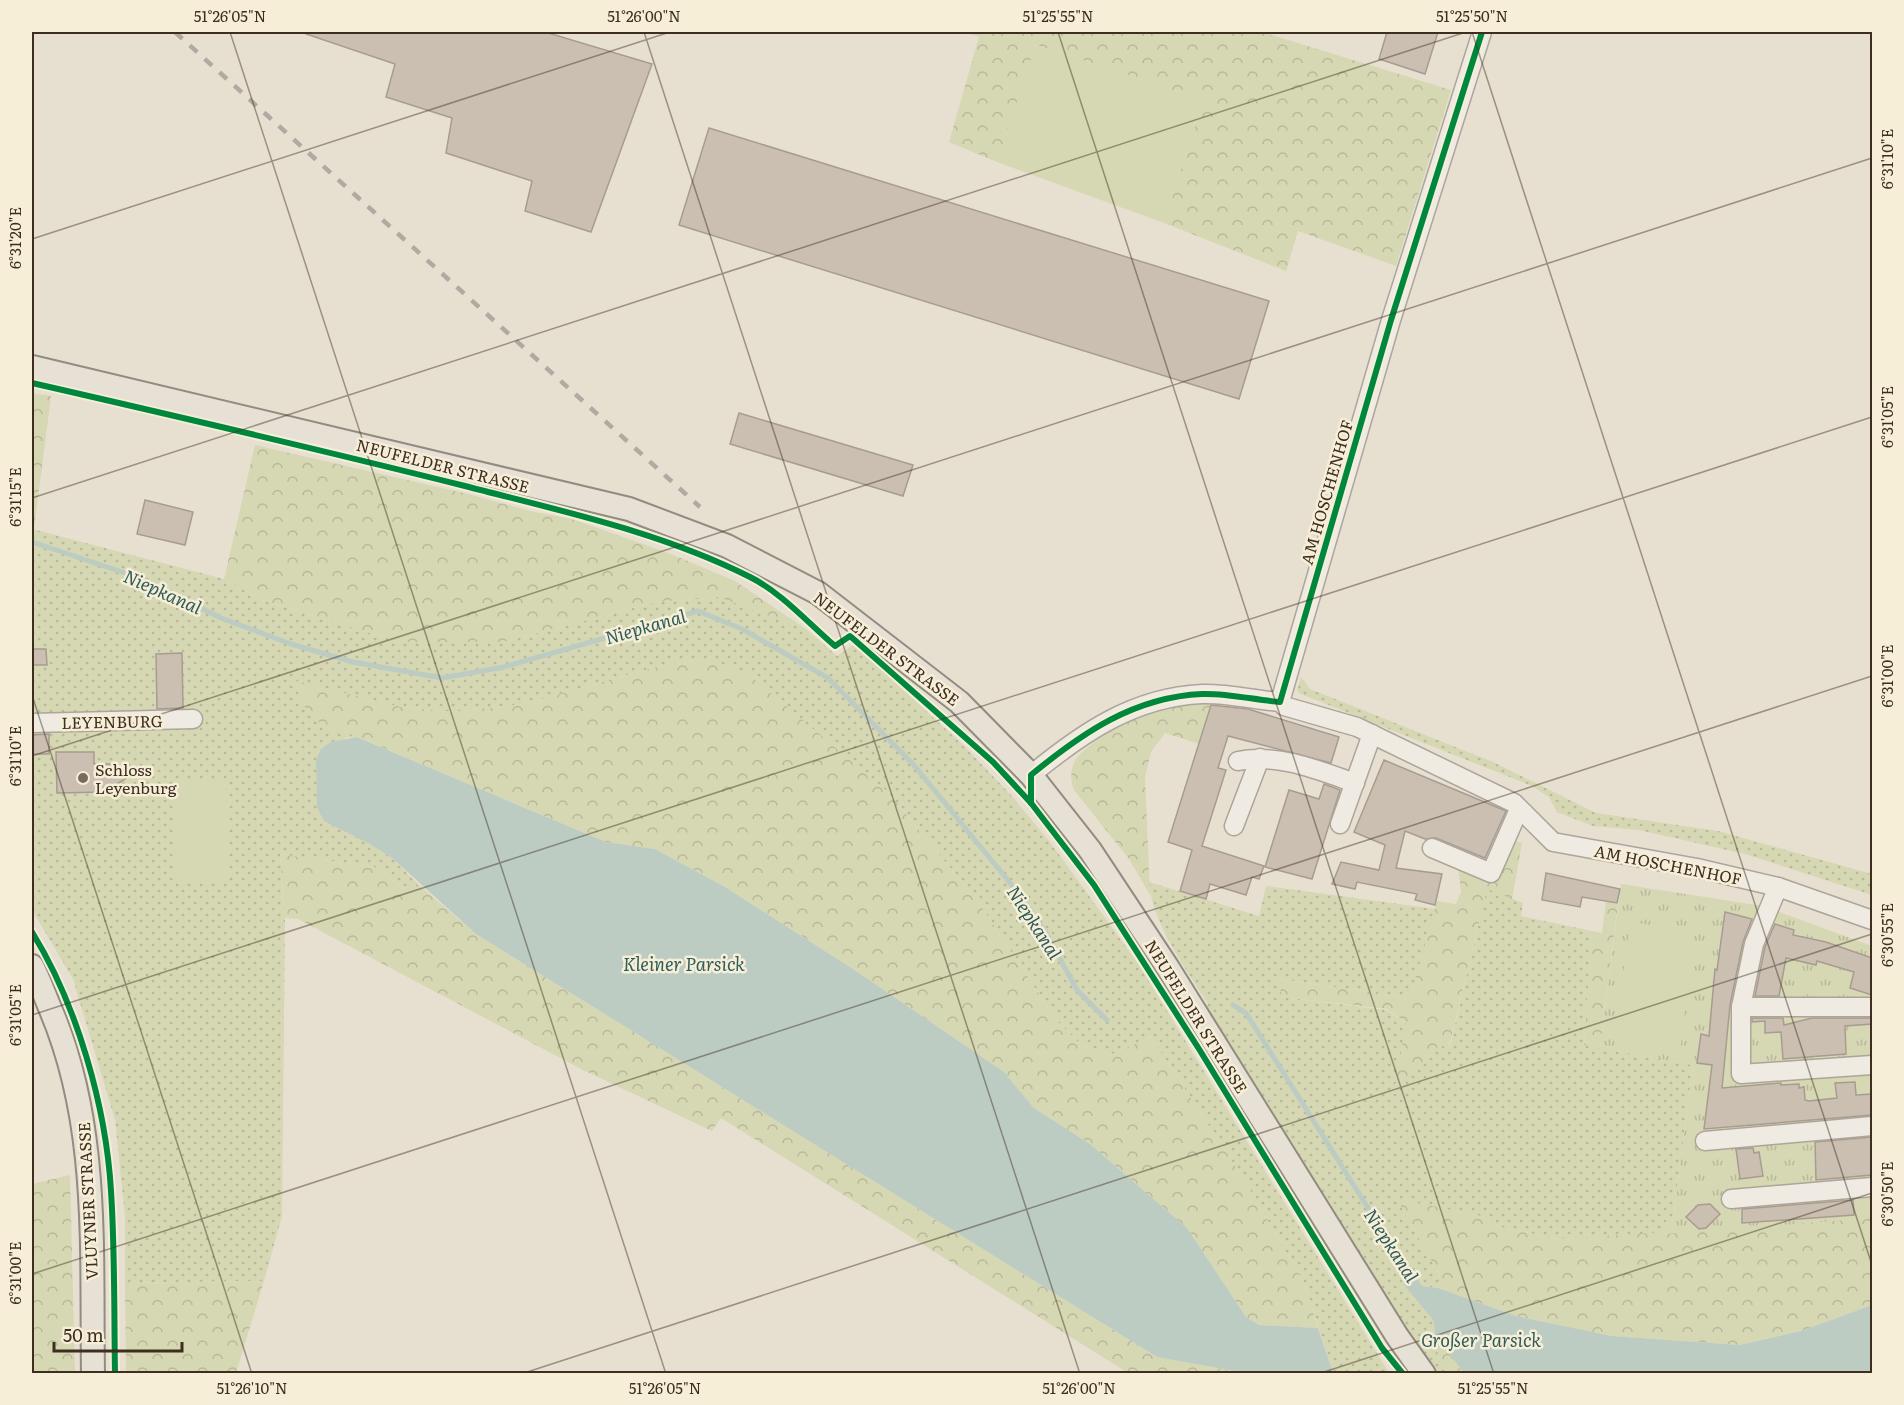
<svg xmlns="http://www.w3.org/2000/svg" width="1904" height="1405" font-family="Literata,serif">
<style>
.grass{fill:url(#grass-dots)}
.forest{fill:url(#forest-crowns)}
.park{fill:url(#park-tufts)}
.pitch{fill:#d6d7b3}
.water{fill:#bcccc2}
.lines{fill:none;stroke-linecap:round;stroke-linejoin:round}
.stream{stroke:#bcccc2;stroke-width:5}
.building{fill:#cbbfb2;stroke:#a89c90;stroke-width:1.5}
.minor-casing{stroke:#ada599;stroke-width:21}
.major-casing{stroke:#928b80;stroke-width:26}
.minor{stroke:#efebe3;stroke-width:18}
.major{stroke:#e6e1d4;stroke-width:22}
.rail{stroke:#afaaa2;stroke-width:4.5;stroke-dasharray:10 10;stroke-linecap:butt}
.cycleway-casing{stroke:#f7eed8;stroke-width:10}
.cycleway{stroke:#00873e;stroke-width:6}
.ticks{fill:none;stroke:#3d2e20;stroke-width:1.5;stroke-opacity:0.45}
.poi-dot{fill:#786c5e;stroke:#f7eed8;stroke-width:2}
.labels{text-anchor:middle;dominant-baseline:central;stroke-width:5;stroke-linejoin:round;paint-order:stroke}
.street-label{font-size:16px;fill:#3d2e20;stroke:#f7eed8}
.poi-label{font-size:16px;fill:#3d2e20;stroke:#f7eed8;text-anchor:start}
.water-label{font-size:18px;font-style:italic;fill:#2f5d5a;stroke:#f7eed8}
.neatline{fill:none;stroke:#3d2e20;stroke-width:2}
.ticks-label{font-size:15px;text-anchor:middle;fill:#3d2e20}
</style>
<defs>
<pattern id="grass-dots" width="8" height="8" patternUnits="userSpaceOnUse" patternTransform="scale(1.5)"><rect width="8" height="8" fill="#d6d7b3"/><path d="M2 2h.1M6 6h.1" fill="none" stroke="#b9b99a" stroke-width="1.8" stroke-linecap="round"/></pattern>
<pattern id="forest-crowns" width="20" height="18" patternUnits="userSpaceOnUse" patternTransform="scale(1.5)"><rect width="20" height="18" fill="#d6d7b3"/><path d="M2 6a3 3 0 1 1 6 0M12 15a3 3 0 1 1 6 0" fill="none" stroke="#b9b99a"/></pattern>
<pattern id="park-tufts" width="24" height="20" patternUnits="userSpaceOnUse" patternTransform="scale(1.5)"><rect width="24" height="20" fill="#d6d7b3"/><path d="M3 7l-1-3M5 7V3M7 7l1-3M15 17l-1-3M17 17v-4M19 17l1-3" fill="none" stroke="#b9b99a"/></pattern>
</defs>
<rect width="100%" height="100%" fill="#e7e0d1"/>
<g class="grass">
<polygon points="32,529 224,579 262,600 400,642 503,642 656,602 719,597 806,629 837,656 854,644 964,746 1010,794 1050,842 1137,962 1389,1373 1333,1373 1304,1283 1243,1178 1151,1037 1110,1055 1081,1045 1056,1020 979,903 888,792 709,660 670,663 524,704 453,712 401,707 368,700 346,732 357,737 345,738 368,843 392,858 418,884 407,888 398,885 380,868 280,854 285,918 282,1216 264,1281 125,1283 125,1217 115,1120 73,979 32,910"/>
<polygon points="1301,677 1310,689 1493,762 1596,813 1718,831 1872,874 1872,895 1745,854 1639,830 1593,826 1557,812 1549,797 1532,786 1301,694 1297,691"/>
<path d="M1149,882L1259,916L1266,886L1436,909L1410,998L1279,979L1282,997L1387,1010L1407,1024L1394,1093L1439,1046H1450L1487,888L1523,903L1521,916L1592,931L1584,1045L1693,1065L1673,1219H1667L1665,1234L1559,1239L1495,1226L1496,1219L1398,1200L1444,1284L1438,1288L1403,1284L1434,1321L1437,1331L1434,1339L1439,1358L1433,1359L1449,1373H1437L1403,1326L1206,1006L1208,1004C1187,971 1151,921 1149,882Z"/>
</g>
<g class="forest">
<polygon points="965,32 1262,32 1451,90 1396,266 1298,231 1286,271 1164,223 1203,100 1036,45 997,162 949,142 979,37"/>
<polygon points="32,393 51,396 34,529 32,529"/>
<polygon points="255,445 468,494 534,512 572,519 671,554 735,581 806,629 718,597 656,602 503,642 400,642 262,600 224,579"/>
<polygon points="709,660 748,674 888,792 979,903 1056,1020 1081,1045 1110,1055 1151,1037 1243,1178 1304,1283 1318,1328 1259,1325 1246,1317 1187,1228 1090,1144 1034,1108 1004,1072 856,971 725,887 655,849 606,842 346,732 329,733 304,706 293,680 401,707 453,712 524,704 670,663"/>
<path d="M1213,698L1199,744L1165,733L1151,752L1145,777L1150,895L1129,859L1074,790C1070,780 1070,769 1076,759C1084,747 1122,722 1137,717C1161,707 1187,703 1213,698Z"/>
<polygon points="1510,840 1522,843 1512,899 1487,889 1449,1047 1439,1046 1394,1094 1406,1023 1387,1009 1282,997 1278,979 1410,998 1437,901 1456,904 1461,892 1458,866 1493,882"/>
<polygon points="280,854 380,868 398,885 407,888 418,884 476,934 1157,1357 1246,1373 1128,1373 721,1118 712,1131 583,1070 298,919 285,918"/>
<polygon points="1606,901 1618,904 1600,1048 1584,1045 1592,931 1602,933"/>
<polygon points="70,1175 75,1373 32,1373 32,1184"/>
<polygon points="1397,1199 1496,1219 1495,1226 1559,1239 1872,1218 1872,1305 1801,1331 1740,1345 1612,1336 1516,1316 1438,1288 1444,1284"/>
<polygon points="264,1281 236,1373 126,1373 125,1283"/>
<polygon points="1436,1344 1447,1351 1464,1373 1449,1373 1432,1358 1439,1358"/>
</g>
<polygon class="park" points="1621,884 1763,906 1872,946 1872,1218 1665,1234 1667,1218 1673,1219 1693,1065 1600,1048"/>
<g class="pitch">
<polygon points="1036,45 1203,100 1164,223 997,162"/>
<polygon points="226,779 228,880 176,881 174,780"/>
<polygon points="1630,922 1695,931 1680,1052 1614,1044"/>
</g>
<g class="water">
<polygon points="357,737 606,842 655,849 725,887 856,971 1004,1072 1034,1108 1090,1144 1187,1228 1246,1317 1259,1325 1318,1328 1333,1373 1246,1373 1157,1357 476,934 392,858 368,843 324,821 317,807 316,760 321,749 331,742"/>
<polygon points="1416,1277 1422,1286 1438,1288 1516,1316 1612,1336 1740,1345 1801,1331 1872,1305 1872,1373 1464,1373 1447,1351 1436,1344 1434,1321 1403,1284"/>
</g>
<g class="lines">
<g class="stream">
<polyline points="32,542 140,578 221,618 291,644 353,662 442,678 504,667 698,611 742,629 828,678 913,764 1019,894 1046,933 1077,990 1107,1020"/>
<polyline points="1233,1005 1246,1013 1415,1283"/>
</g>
</g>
<g class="building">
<polygon points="306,32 545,32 652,64 591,232 525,211 532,181 446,153 452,118 386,97 395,64 306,34"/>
<polygon points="1387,32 1438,32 1425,74 1379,59"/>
<polygon points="709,128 1269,301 1239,399 679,225"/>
<polygon points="739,413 913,465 903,496 730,444"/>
<polygon points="145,500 193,512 185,545 137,534"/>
<polygon points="32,649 46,649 47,665 32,665"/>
<polygon points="182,653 183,708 157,709 156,654"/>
<polygon points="1211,705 1248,709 1339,737 1331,763 1228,736 1218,768 1226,770 1202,846 1264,866 1259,879 1252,877 1246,895 1210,884 1206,899 1180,891 1192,850 1168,842"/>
<polygon points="49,734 49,754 32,754 32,735"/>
<polygon points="56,752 94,752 94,764 110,764 110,767 128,777 105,792 57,793"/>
<polygon points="1384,760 1506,811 1485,858 1436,838 1425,839 1405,831 1396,868 1442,874 1435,905 1415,900 1417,894 1357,882 1355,889 1332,884 1341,862 1379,870 1385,845 1354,832"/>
<polygon points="1324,784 1340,790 1312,879 1265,867 1289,790 1319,799"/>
<polygon points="1546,873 1620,889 1617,903 1582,897 1580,907 1542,900"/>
<polygon points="1725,912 1752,919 1743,942 1730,1005 1722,1088 1781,1083 1781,1085 1799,1084 1799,1088 1804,1087 1805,1100 1809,1101 1837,1098 1835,1083 1855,1082 1856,1095 1872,1094 1872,1115 1704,1129 1712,1065 1697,1063 1701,1034 1709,1036 1715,969 1717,970"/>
<polygon points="1775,924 1794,930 1793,935 1826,942 1872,958 1872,995 1850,988 1854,972 1817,961 1816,965 1786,958 1779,996 1755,996 1765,947"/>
<polygon points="1752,1018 1783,1018 1784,1025 1812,1018 1872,1018 1872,1024 1845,1026 1846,1054 1783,1059 1781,1032 1765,1033 1765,1021 1752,1022"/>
<polygon points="1872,1137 1872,1175 1816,1180 1815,1142"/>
<polygon points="1753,1148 1754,1153 1759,1152 1763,1176 1740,1179 1736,1149"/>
<polygon points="1853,1200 1854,1215 1742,1223 1742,1209"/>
<polygon points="1710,1204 1720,1214 1706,1228 1699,1229 1686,1217 1698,1205"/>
</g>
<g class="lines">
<defs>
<g id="minor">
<polyline points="1280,702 1391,320 1482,32"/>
<polyline points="32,723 193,719"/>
<path d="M1238,761C1277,753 1318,770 1355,783"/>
<path d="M1031,775C1082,733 1134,697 1202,694C1227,693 1255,700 1280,702L1284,706L1357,727L1514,803L1553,842L1697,868L1778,887L1872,920"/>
<polyline points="1340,824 1372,734"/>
<polyline points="1234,826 1260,758"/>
<polyline points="1432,848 1491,873 1519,809"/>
<polyline points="1778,887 1754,944 1741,1007 1741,1074 1872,1065"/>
<polyline points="1741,1007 1872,1007"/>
<polyline points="1705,1141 1872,1126"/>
<polyline points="1731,1199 1872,1187"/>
</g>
<g id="major">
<polyline points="32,367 629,509 727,546 818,593 959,702 1031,775 1090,850 1168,968 1397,1336 1424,1374"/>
<path d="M32,966C39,979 44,994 50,1008C100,1124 91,1250 93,1374"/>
</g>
</defs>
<use href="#minor" class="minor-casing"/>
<use href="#major" class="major-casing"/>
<use href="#minor" class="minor"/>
<use href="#major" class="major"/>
<polyline class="rail" points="175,32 700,507"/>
<defs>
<g id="cycleway">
<path d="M32,383C176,416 321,450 465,486C561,511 661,532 750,577C782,593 808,623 835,646L850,636L993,762L1031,803L1094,885L1199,1049L1382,1348L1403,1374"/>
<path d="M1031,803V775C1082,733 1134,697 1202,694C1227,693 1255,700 1280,702L1391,320L1482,32"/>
<path d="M32,932C77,1005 106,1106 111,1191C115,1252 114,1313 115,1374"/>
</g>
</defs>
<use href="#cycleway" class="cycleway-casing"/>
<use href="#cycleway" class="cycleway"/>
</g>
<path class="ticks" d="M230,32L666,1374M644,32L1080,1374M1058,32L1494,1374M1472,32L1872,1265M32,239L670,32M32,498L1466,32M32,695L252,1374M32,756L1872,158M32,1015L1872,417M32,1274L1872,676M521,1374L1872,934M1318,1374L1872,1193"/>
<circle class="poi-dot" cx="83" cy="778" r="6"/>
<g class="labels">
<g class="street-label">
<text transform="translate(443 465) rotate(14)">NEUFELDER STRASSE</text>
<text transform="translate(1326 492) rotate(-74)">AM HOSCHENHOF</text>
<text transform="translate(887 648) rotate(37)">NEUFELDER STRASSE</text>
<text transform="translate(112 721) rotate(-1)">LEYENBURG</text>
<text transform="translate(1668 864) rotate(11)">AM HOSCHENHOF</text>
<text transform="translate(1197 1016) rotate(58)">NEUFELDER STRASSE</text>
<text transform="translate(87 1201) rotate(-93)">VLUYNER STRASSE</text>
</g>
<g class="poi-label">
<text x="95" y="769">Schloss<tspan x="95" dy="18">Leyenburg</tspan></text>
</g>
<g class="water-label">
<text transform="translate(163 591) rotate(24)">Niepkanal</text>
<text transform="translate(645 626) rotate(-16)">Niepkanal</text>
<text transform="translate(1035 922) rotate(57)">Niepkanal</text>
<text x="684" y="963">Kleiner Parsick</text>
<text transform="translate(1392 1245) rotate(57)">Niepkanal</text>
<text x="1481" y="1339">Großer Parsick</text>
</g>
</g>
<rect width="1904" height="1405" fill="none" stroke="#f7eed8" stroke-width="66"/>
<path d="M54 1342v9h128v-9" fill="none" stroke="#3d2e20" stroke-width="3"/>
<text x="63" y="1342" font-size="18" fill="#3d2e20" stroke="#f7eed8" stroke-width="4.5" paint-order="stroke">50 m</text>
<rect x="33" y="33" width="1838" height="1339" class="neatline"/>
<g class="ticks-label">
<text x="230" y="22">51°26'05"N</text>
<text x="644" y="22">51°26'00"N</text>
<text x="1058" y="22">51°25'55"N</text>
<text x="1472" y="22">51°25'50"N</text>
<text transform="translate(1888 159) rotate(-90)" y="5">6°31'10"E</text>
<text transform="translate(16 238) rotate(-90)" y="5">6°31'20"E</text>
<text transform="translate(1888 417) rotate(-90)" y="5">6°31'05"E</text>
<text transform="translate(16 497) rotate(-90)" y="5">6°31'15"E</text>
<text transform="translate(1888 676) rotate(-90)" y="5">6°31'00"E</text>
<text transform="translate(16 756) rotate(-90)" y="5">6°31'10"E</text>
<text transform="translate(1888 935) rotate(-90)" y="5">6°30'55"E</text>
<text transform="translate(16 1015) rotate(-90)" y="5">6°31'05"E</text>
<text transform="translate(1888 1194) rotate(-90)" y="5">6°30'50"E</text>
<text transform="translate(16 1273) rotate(-90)" y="5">6°31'00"E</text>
<text x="252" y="1394">51°26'10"N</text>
<text x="665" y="1394">51°26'05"N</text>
<text x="1079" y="1394">51°26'00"N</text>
<text x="1493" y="1394">51°25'55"N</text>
</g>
</svg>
